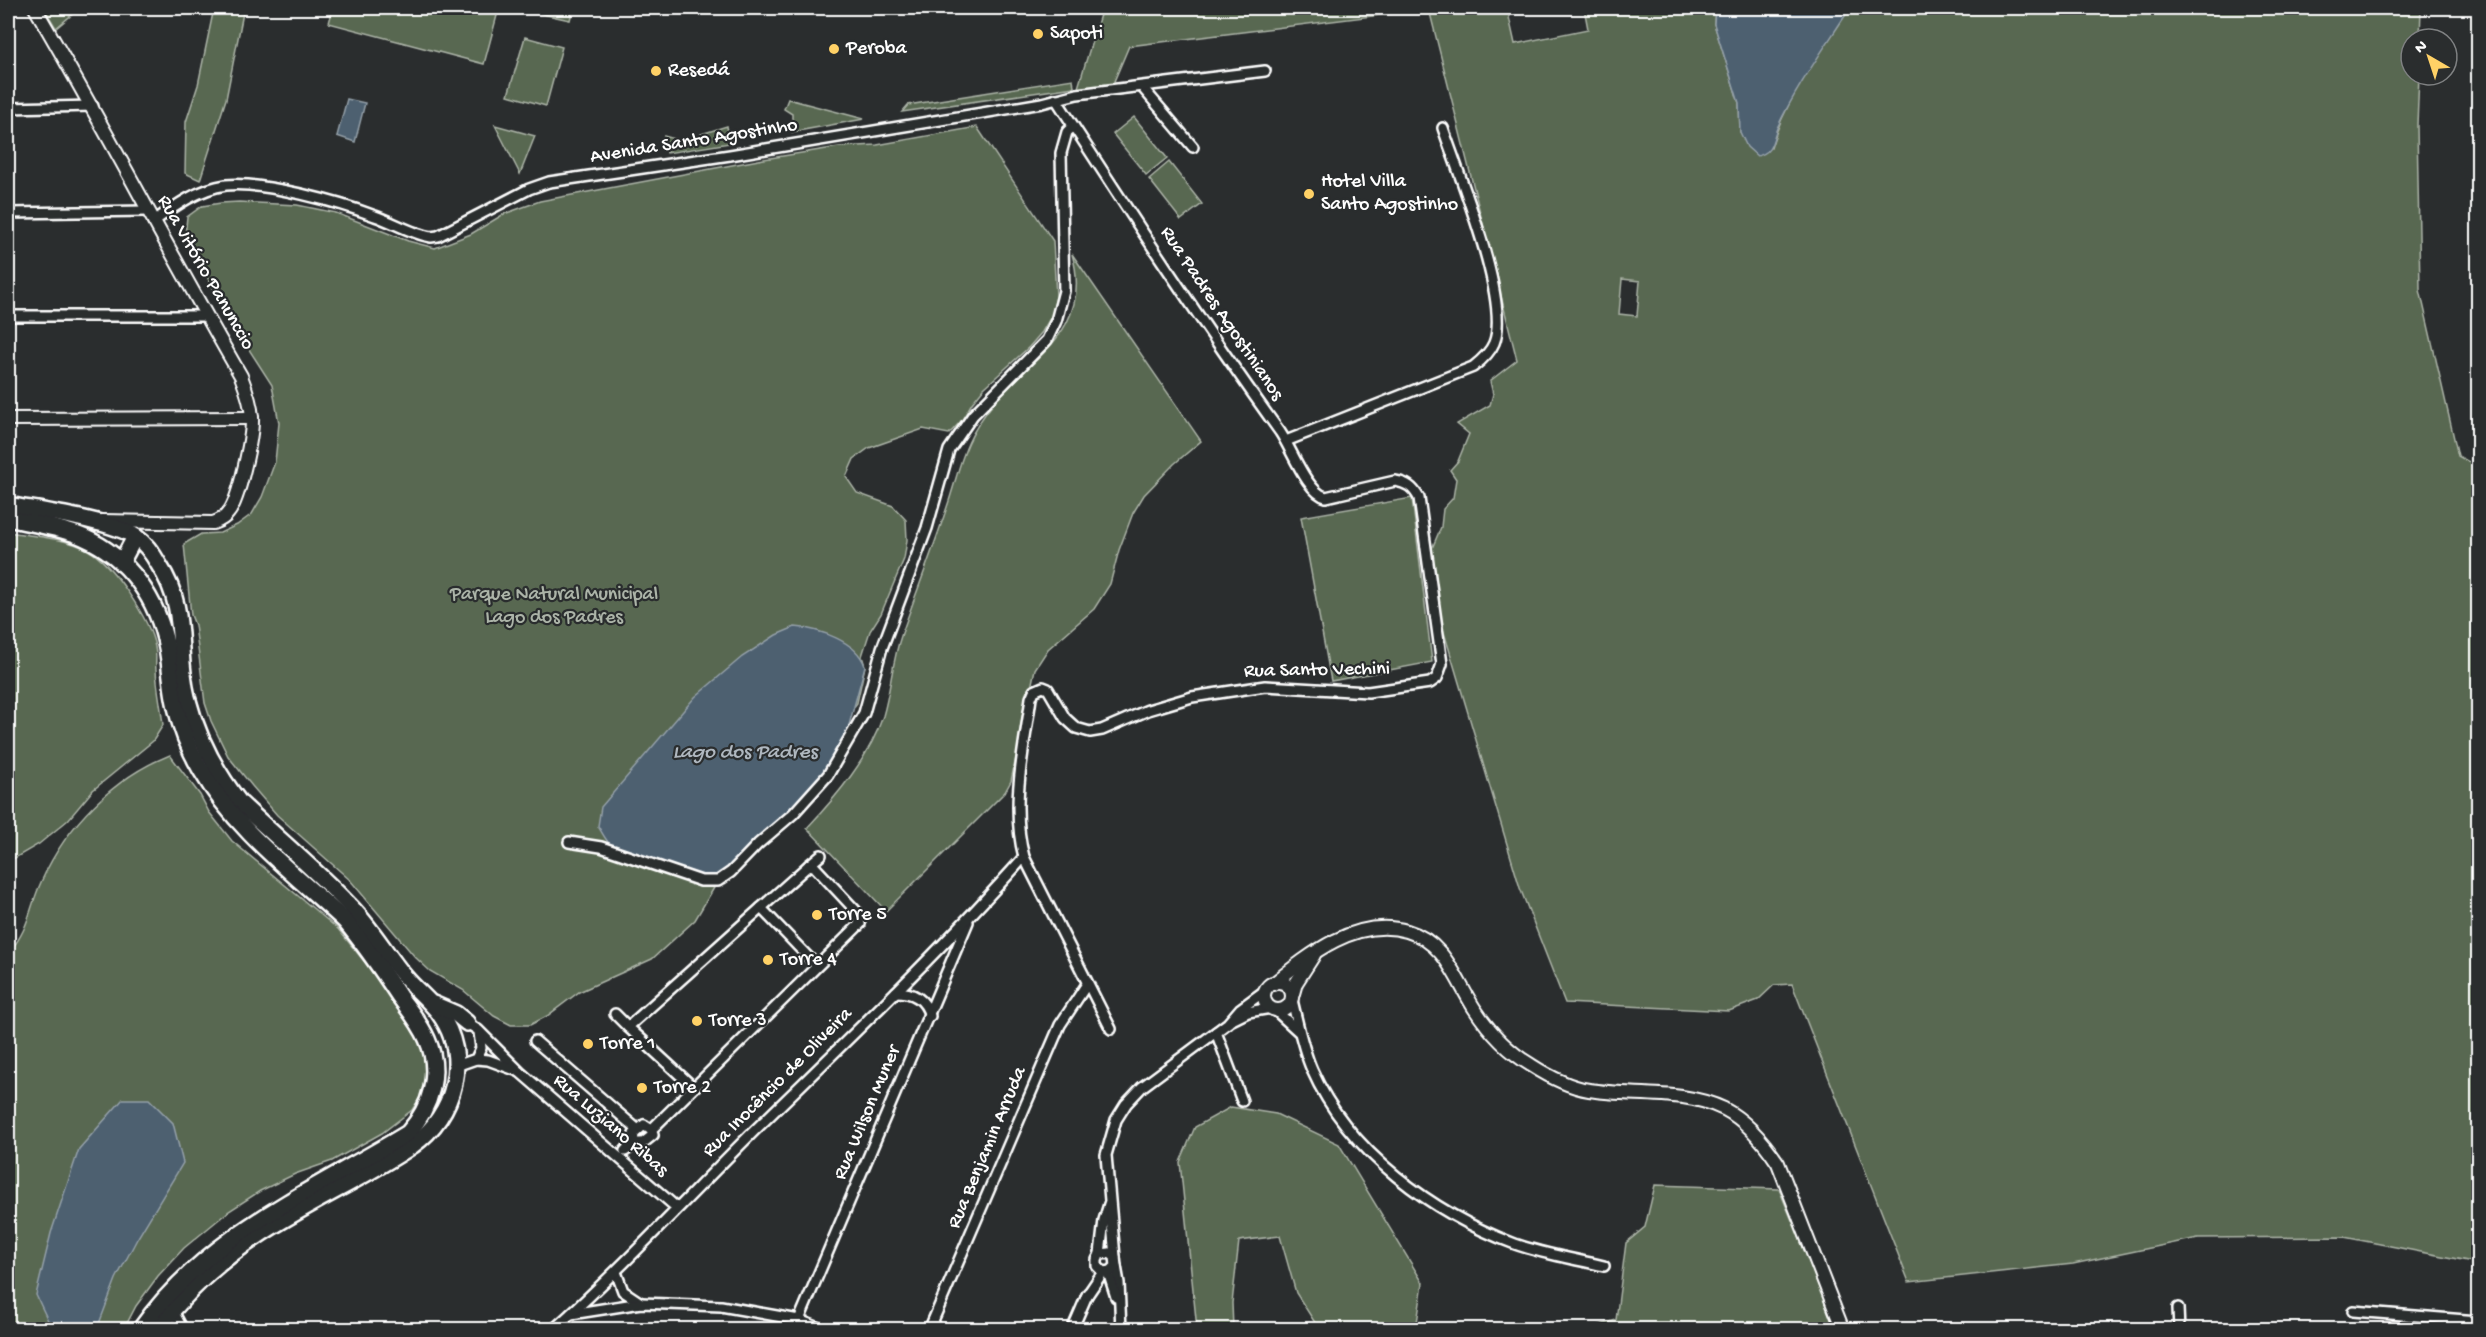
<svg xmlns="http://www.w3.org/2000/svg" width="2486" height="1337" font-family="'Gochi Hand',sans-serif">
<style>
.green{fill:#596851;stroke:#acb4a8;stroke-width:1.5;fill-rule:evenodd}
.water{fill:#4d6070;stroke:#94a0a9;stroke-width:1.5}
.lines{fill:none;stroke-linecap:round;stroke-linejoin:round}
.minor-casing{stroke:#fff;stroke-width:14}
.tertiary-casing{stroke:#fff;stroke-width:16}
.primary-casing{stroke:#fff;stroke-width:20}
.minor{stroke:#2a2d2e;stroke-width:9}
.tertiary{stroke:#2a2d2e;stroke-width:12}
.primary{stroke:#2a2d2e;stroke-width:15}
.poi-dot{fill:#ffd166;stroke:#2a2d2e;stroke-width:2}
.labels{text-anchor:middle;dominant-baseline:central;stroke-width:4.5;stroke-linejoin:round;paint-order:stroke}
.poi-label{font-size:20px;fill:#fff;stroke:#2a2d2e;text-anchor:start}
.street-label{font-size:20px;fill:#fff;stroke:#2a2d2e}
.park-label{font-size:20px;fill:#acb4a8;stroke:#2a2d2e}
.water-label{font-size:21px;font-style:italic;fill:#afb7bf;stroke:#2a2d2e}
</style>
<rect width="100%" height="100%" fill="#2a2d2e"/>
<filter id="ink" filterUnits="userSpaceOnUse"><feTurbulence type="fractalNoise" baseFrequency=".0167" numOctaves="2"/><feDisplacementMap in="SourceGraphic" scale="12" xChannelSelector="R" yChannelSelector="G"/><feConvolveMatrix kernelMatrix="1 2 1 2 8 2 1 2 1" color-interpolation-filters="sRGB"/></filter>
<g filter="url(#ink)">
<g class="green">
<polygon points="44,8 91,8 80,8 56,28"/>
<polygon points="214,8 244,8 226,99 200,180 185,173 186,122 198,85"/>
<polygon points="333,8 499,8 484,64 329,23"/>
<polygon points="521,8 573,8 570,20 520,9"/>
<path d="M1102,8H1477L1479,13L1507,8L1515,44L1588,29L1584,8H1715L1714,24L1739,103L1740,132L1771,148C1786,97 1821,52 1850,8H2421L2420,39H2411V75H2419L2417,125L2420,290L2458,456L2478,467V1263L2344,1237L2198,1238L2073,1264L1909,1282L1792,984L1774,985L1758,1000L1729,1011L1565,1003L1520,888L1438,612L1428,558L1441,527L1443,509L1453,498L1456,479L1450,470L1458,461L1469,434L1457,424L1490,405L1493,394L1490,381L1517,360L1429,9L1129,46L1112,86L1077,91ZM1622,279L1640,281L1637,316L1619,314Z"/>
<polygon points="525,37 562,47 546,106 508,95"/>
<polygon points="1073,79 1074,87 902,112 908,105"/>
<polygon points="788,99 864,119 792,132 792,114 784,109"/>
<polygon points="1134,117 1167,158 1146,175 1113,134"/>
<polygon points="495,125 535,136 520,174 498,131"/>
<polygon points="727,126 730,143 667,153 664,136 697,145 701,134"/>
<polygon points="977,127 1053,241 1056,296 1052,315 1042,332 1029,347 984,388 972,403 962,420 949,434 923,429 869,448 854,459 846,477 857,493 893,506 906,520 907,540 904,559 896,578 881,614 870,631 862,656 865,666 857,703 718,881 695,920 652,959 579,992 547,1016 530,1025 511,1025 494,1016 463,990 430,971 415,957 350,880 277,815 252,786 228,756 211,721 205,703 195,625 191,615 184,544 201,534 220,533 237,525 252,514 262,497 275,462 279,423 272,385 232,323 185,236 187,217 202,206 221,203 239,202 297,205 336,213 408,241 435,248 471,234 504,214 540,201 764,159 839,147 877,145"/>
<polygon points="1169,162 1202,204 1181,220 1149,179"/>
<path d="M1072,254L1201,441L1174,464L1144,495L1133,513L1119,550L1110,584L1094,609L1048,649L1035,669L1011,781L1005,792L886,911L807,828C837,796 869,758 883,716C891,689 892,662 901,636C916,593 933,550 947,507C956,481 961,454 975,430C1011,364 1097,342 1072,254Z"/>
<polygon points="1412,498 1432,662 1331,681 1301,517"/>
<path d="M8,532C34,536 65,538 88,550C113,564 150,620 155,647C157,655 155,663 156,670C157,689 161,707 163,725L153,741L93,790L68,820L39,844L8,862Z"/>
<path d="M170,755L200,795L209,812L232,841L338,929L398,1003L419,1036L425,1054L426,1074L423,1093L412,1110L382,1133L332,1161L295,1174L260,1191L229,1211L184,1248L158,1276L136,1306L124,1329L8,1330V954C31,926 28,910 42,880C66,826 114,777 170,755Z"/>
<polygon points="1231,1107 1276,1114 1339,1144 1423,1283 1416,1329 1319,1329 1296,1293 1280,1236 1239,1241 1232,1303 1233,1329 1197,1329 1180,1162 1195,1127"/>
<polygon points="1655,1185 1779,1189 1837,1329 1585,1330 1616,1320 1626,1243 1645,1227"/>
</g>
<g class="water">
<path d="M1715,8H1850C1825,47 1797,86 1777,128C1772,141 1773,153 1757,156L1747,147L1740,132L1739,103L1714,24Z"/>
<polygon points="347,99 365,103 355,142 337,136"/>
<path d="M795,627C819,629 857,641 865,666L845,740L827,775L718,881C696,880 622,859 608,842C604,837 601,831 598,826L601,807L695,697L742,657L776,635Z"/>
<polygon points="123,1099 149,1099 173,1123 183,1163 137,1239 116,1279 97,1329 52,1329 36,1295 51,1233 79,1149"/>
</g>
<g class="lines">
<defs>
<g id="minor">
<polyline points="1142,87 1193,147"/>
<path d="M1056,99C1129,212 1202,324 1280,432C1291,448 1308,494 1326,497L1395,481C1407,483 1413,487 1419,498L1442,664L1437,678L1430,683L1368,692L1265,686L1192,697L1148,710L1102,730L1090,732L1076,728L1065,718L1048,689L1043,687L1034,691L1031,698C1024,750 1010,805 1024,857L1111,1029"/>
<polyline points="8,108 93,106"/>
<polyline points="8,213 147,211"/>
<path d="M153,222C175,206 198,189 226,185C262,181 341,203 375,216C393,222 412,234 431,237L438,236L529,189L549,182L730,155L1042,103L1077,94L1265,71"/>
<polyline points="8,316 206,316"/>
<path d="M1286,441L1473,367C1482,360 1490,353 1494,343C1511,301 1458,173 1443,128"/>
<polyline points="569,842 601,847 701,881 718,881 731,872 758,844 793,814 828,775 864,713 882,648 927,528 949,450 973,415 1047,340 1056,321 1064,291 1061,153 1067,132 1073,126"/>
<polyline points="809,865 821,855"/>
<polyline points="761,908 816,965"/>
<path d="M896,992C914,992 925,999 930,1016"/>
<path d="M1292,1000C1298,1024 1302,1047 1312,1070C1348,1152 1434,1214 1515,1244C1543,1254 1575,1259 1604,1266"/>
<polyline points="1275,1010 1298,1031"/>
<polyline points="615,1014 628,1027"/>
<polyline points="1232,1020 1248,1012 1271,1008"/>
<polyline points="465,1022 478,1030 520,1072 677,1208"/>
<polyline points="1216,1032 1242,1101"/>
<polyline points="535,1041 638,1130"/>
<polyline points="476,1059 488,1060 518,1071"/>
<polyline points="456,1066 476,1059 481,1048 479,1032"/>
<polygon points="644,1125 651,1130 653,1135 643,1143 637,1143 625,1151 633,1142 634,1134"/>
<polyline points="651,1130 860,924 857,912 814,866 809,865 628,1027 693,1087"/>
<polyline points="1100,1254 1104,1220 1109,1204"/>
<polyline points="1115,1257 1106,1155 1116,1120 1126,1104 1142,1087 1228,1023 1240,1009 1266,990"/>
<polyline points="1116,1266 1119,1283 1121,1330"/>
<polyline points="616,1272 623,1291 641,1303"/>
<polyline points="1108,1272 1116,1297"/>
<polyline points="1086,1297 1103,1272 1111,1271 1116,1266 1115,1257 1110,1253 1100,1254 1097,1260 1097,1266 1103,1272"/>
<polyline points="2178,1308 2179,1330"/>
<polyline points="172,1309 183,1330"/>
<polyline points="2353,1311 2478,1321"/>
<polyline points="571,1314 641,1303 721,1306 799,1320 824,1330"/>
<polyline points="799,1320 968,922"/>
<path d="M553,1330C622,1268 685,1200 750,1135C843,1044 938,954 1024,857"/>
<polyline points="929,1330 1060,1025 1087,984"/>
<polyline points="1072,1330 1088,1293"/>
</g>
<g id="tertiary">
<path d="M35,8C106,129 170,254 241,376C246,389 251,403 252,417C253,435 239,501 228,513C224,519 219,521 213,523L102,521"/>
<polyline points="8,419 252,418"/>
<circle cx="1278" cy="996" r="14"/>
<path d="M1273,984C1310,954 1357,916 1407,931C1445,942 1455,978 1474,1008C1489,1031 1507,1051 1531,1065C1548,1076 1569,1087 1589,1090C1633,1097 1683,1089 1724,1109C1747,1121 1764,1142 1778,1163L1843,1330"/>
<polyline points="1292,997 1296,983 1314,955"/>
</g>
<g id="primary">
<path d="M8,505C39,511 111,520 136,537C146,544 153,554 159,565C189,611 175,648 187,697C197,736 215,771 240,803C276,837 315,869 349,905C372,928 385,953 405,977C416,990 429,1000 439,1013C471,1057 455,1115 413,1145C363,1179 306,1203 256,1237C217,1262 185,1293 157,1330"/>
<path d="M8,518C32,524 60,527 83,537C129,557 158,600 167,648C171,668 171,688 176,707C181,729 190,751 201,770C236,831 295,874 345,921C365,945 382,970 399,996C409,1010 420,1023 427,1039C442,1072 431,1107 408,1133C313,1191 206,1235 140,1330"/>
<polyline points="121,563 135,537"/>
<polyline points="433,1004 456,1014 467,1023"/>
</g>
</defs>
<use href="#minor" class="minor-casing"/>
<use href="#tertiary" class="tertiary-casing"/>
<use href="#primary" class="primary-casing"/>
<use href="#minor" class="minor"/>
<use href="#tertiary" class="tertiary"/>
<use href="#primary" class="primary"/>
</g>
</g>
<g class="poi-dot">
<circle cx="1038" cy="34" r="6"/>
<circle cx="834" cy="49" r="6"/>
<circle cx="656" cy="71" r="6"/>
<circle cx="1309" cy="194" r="6"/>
<circle cx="817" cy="915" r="6"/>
<circle cx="768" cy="960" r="6"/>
<circle cx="697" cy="1021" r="6"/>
<circle cx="588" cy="1044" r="6"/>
<circle cx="642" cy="1088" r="6"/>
</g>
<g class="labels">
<g class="poi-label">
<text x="1050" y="34">Sapoti</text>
<text x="846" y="49">Peroba</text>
<text x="668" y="71">Resedá</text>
<text x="1321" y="182">Hotel Villa<tspan x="1321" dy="23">Santo Agostinho</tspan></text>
<text x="829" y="915">Torre 5</text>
<text x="780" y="960">Torre 4</text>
<text x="709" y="1021">Torre 3</text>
<text x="600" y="1044">Torre 1</text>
<text x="654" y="1088">Torre 2</text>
</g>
<g class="street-label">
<text transform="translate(694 142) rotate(-9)">Avenida Santo Agostinho</text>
<text transform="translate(205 273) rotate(60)">Rua Vitório Panunccio</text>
<text transform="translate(1221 314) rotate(56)">Rua Padres Agostinianos</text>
<text transform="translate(1317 671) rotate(-1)">Rua Santo Vechini</text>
<text transform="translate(778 1083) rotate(-45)">Rua Inocêncio de Oliveira</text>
<text transform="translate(868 1113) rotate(-67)">Rua Wilson Muner</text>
<text transform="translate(610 1126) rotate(41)">Rua Luziano Ribas</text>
<text transform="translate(988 1148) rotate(-67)">Rua Benjamin Arruda</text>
</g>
<g class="park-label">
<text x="554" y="595">Parque Natural Municipal<tspan x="554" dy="23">Lago dos Padres</tspan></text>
</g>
<g class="water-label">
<text x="745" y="753">Lago dos Padres</text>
</g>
</g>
<rect width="2486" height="1337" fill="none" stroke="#2a2d2e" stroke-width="30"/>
<rect x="15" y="15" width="2456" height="1307" fill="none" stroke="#fff" stroke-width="2" filter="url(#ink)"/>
<g transform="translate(2429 57) rotate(321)"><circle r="28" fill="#2a2d2e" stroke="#7f8182" stroke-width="1.5"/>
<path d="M0-4.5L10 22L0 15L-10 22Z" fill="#ffd166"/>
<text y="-9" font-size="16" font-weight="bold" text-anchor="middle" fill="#ffffff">N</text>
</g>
</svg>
